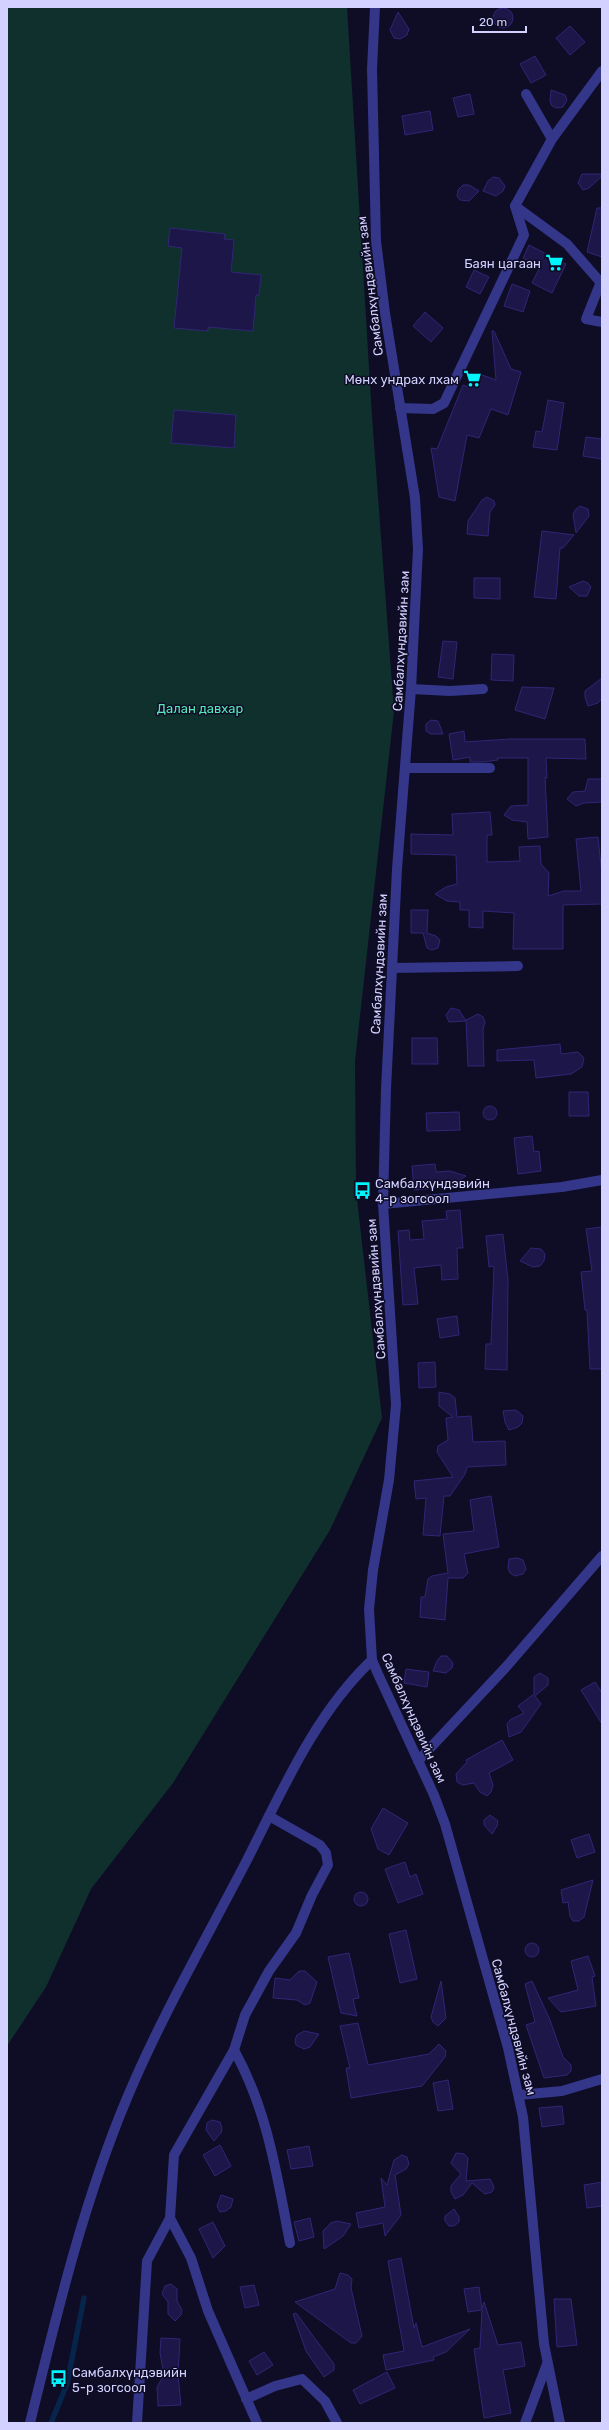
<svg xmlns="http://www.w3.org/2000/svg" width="609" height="2430" font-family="Rubik,sans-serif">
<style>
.green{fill:#0f302c}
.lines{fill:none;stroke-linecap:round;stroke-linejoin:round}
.stream{stroke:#07244a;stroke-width:5.5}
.building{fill:#1d1648;stroke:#302676}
.minor{stroke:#333689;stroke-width:10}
.tertiary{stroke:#333689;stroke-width:10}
.labels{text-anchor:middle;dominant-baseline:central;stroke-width:3;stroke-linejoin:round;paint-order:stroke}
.poi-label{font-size:13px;fill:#d2d1ff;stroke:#0f0c25;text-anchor:end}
.street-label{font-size:13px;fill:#d2d1ff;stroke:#0f0c25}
.park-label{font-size:13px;fill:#51eab8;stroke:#0f0c25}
</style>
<rect width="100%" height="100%" fill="#0f0c25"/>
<polygon class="green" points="7,7 347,7 372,416 394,711 355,1061 356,1190 382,1418 330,1530 173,1783 91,1889 46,1987 7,2046"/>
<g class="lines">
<polyline class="stream" points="51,2423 67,2384 84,2298"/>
</g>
<g class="building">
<circle cx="503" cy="18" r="10"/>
<polygon points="398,12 409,29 407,35 400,39 394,38 390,30"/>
<polygon points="570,26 585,42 570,55 556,38"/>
<polygon points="535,56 546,75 531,83 520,64"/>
<polygon points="551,90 565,95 567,100 563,107 557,108 552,106 550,101"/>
<polygon points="470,94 474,114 458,117 453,98"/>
<polygon points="430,111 433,130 405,135 402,116"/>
<polygon points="582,174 602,174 602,176 589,188 583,190 578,183"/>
<polygon points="493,177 499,178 505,186 503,191 496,196 483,191 488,181"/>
<polygon points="463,185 469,185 479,191 469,201 460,200 457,196 458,190"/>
<polygon points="597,208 602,208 602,257 587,252"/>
<polygon points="170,228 225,234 224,239 234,240 231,272 261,275 259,295 256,295 253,331 208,327 208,331 174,328 182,248 168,246"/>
<polygon points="529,245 566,264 552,293 532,283 540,267 523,258"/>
<polygon points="474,270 489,277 480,294 466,287"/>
<polygon points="512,284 530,291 523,312 504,306"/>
<polygon points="425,312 443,328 431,342 413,326"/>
<polygon points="492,331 494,331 511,369 521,372 508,415 491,409 479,438 467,435 455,501 439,497 431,448 437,449 463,385 468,387 474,372 496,380"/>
<polygon points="548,400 564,403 557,450 533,447 536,431 542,432"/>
<polygon points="174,410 236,415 234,448 171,443"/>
<polygon points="586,437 602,439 602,459 583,456"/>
<polygon points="487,497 494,501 495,505 490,512 488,536 467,534 468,521 482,500"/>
<polygon points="580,506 588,509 589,516 576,533 573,514 576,509"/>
<polygon points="542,531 574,535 563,548 560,548 556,599 534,597"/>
<polygon points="474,578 500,578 500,599 474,598"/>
<polygon points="583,581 588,583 591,587 587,596 579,596 569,587"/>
<polygon points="443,641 457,642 453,679 438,677"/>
<polygon points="492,654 514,655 513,681 491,680"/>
<polygon points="602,678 602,698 598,703 588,706 585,697 585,691"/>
<polygon points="522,687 554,688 545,719 515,710"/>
<polygon points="431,720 438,721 443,734 431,734 426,731 426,724"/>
<polygon points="464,731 465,742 510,739 585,739 586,759 546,758 547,778 545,777 548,837 528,839 527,822 512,820 504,815 511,806 528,805 528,758 497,758 498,760 483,762 470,762 470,757 453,760 449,734"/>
<polygon points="588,779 602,779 602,802 584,803 576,806 567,799 573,792 585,791"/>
<polygon points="490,812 492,835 487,835 487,862 520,861 519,847 540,846 541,864 549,873 548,896 564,891 581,891 576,839 598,837 602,875 602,904 563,905 563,949 513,949 514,913 483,911 483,928 469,927 469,910 460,910 460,902 447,901 435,894 446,887 457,884 456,855 411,854 411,834 453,835 452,814"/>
<polygon points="411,910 428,910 427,933 436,936 440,940 438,948 432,950 427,948 423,933 411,933"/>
<polygon points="451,1008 459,1010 466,1021 449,1022 446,1015"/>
<polygon points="478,1014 483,1017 485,1022 483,1030 484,1066 468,1066 466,1020"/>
<polygon points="412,1038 437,1038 438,1064 412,1064"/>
<polygon points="560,1044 561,1054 578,1052 584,1058 582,1067 571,1074 536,1078 534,1060 497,1061 497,1050"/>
<polygon points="569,1092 588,1092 589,1116 569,1116"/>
<circle cx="490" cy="1113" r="7"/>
<polygon points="459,1112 460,1130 427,1131 426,1113"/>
<polygon points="532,1136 534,1152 539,1151 541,1171 518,1174 514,1138"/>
<polygon points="435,1164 436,1172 450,1171 466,1176 448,1187 414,1190 412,1166"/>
<polygon points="460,1210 463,1248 457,1248 458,1279 442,1280 441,1265 414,1268 418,1304 403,1305 398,1231 409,1230 410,1240 424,1239 422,1221 447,1219 446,1211"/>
<polygon points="602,1227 602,1369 590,1369 587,1310 585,1310 581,1272 592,1271 586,1229"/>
<polygon points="503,1234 508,1280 507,1370 485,1369 486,1344 491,1344 494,1266 489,1267 486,1236"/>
<polygon points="531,1248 541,1249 545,1254 544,1261 540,1266 533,1267 520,1261"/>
<polygon points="457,1316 459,1335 440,1338 437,1319"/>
<polygon points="435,1362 436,1387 419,1388 418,1363"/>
<polygon points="439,1392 450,1394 455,1398 457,1417 471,1416 473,1442 505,1441 506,1465 467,1467 465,1474 450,1496 444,1496 440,1536 423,1535 426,1498 416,1499 414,1481 453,1477 437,1452 438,1446 448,1440 446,1418 453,1417 439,1406"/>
<polygon points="516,1410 523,1416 522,1423 518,1427 509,1430 505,1422 503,1411"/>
<polygon points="491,1496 499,1547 464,1554 468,1573 463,1578 448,1578 445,1620 420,1617 421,1597 425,1597 428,1579 432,1576 448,1573 443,1534 474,1531 470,1500"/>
<polygon points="517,1558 523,1560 526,1569 523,1574 515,1576 510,1573 508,1568 509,1559"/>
<polygon points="441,1656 447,1656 453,1663 452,1668 446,1673 433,1671 437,1661"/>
<polygon points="406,1669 429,1672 427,1687 404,1683"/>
<polygon points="540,1673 548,1678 548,1685 535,1696 541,1704 521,1732 509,1737 507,1724 510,1720 524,1713 518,1706 534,1694 534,1677"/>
<polygon points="595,1682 602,1693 602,1724 581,1690"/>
<polygon points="502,1740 513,1760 489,1773 493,1785 491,1792 487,1796 480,1792 474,1783 463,1785 457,1782 456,1774 467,1762 466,1760"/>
<polygon points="383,1808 408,1823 389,1855 378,1849 371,1829"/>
<polygon points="490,1815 498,1821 497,1826 492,1834 484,1825 484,1820"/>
<polygon points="589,1834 595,1852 577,1858 571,1840"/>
<polygon points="405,1862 410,1877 416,1874 423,1894 398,1903 385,1869"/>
<polygon points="593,1880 584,1917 579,1921 573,1921 570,1916 568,1902 563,1903 561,1890"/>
<circle cx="361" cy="1899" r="7"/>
<polygon points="406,1930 417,1979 400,1983 389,1934"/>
<circle cx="532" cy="1950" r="7"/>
<polygon points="349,1953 359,1998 353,1999 357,2016 341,2013 328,1957"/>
<polygon points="588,1956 595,1976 592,1977 596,2006 561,2012 548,1998 578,1990 571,1961"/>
<polygon points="299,1971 305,1971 317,1982 310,2003 305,2005 297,2000 273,1998 275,1978 290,1980"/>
<polygon points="441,1981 446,2018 438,2026 433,2022 431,2017"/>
<polygon points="532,1981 550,2020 563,2057 571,2065 571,2071 567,2075 544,2078 526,2025 535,2022 525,1984"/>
<polygon points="358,2023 368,2065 429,2054 439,2044 446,2051 445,2057 422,2086 351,2098 346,2068 350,2068 340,2026"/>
<polygon points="304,2031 319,2034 310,2047 304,2049 296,2045 295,2040 297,2035"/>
<polygon points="448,2080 453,2109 438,2111 433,2083"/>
<polygon points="562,2106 564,2124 542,2127 539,2108"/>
<polygon points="212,2120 220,2122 222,2128 221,2133 214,2141 206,2130 207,2123"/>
<polygon points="220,2145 231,2166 215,2176 203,2155"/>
<polygon points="309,2146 313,2166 291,2169 287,2150"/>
<polygon points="456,2153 464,2154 468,2158 466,2181 490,2179 494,2187 492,2192 485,2194 472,2183 463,2195 455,2199 451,2192 451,2186 461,2174 451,2163"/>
<polygon points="402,2155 407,2157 409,2164 406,2169 395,2175 401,2215 385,2236 383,2223 359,2228 356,2213 385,2207 381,2178 387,2185 394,2160"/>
<polygon points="602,2182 602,2206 587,2208 584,2185"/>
<polygon points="221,2195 233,2199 231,2207 226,2211 220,2212 217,2206"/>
<polygon points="454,2209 459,2217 459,2222 454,2226 449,2226 445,2221 445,2216"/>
<polygon points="310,2218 314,2237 299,2241 294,2222"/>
<polygon points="337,2221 351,2224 343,2236 324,2249 323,2231 331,2223"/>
<polygon points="213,2222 225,2246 213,2258 199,2229"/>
<polygon points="401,2258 414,2328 416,2323 422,2347 470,2329 446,2352 433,2357 434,2360 386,2370 383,2355 404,2351 388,2261"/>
<polygon points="340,2273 348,2275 352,2279 351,2288 362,2336 356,2343 351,2343 295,2302 335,2289"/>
<polygon points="171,2284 177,2289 177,2301 182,2310 181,2315 175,2321 168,2314 168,2302 162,2294 165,2286"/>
<polygon points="254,2285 259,2305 245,2308 240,2287"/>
<polygon points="479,2287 482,2309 484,2302 498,2345 521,2342 525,2366 503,2370 511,2413 484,2418 474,2349 480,2348 482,2310 468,2312 464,2289"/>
<polygon points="554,2299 571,2299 577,2345 557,2347"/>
<polygon points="296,2313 334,2364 334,2370 324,2377 306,2351 293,2314"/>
<polygon points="161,2338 180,2339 178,2375 181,2405 158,2406 157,2387 164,2375 160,2353"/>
<polygon points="264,2352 273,2365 257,2375 249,2361"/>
<polygon points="387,2372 395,2388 360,2404 353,2390"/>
</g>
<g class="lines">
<g class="minor">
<polyline points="526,94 552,139"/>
<polyline points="515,206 567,244 602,284"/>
<polyline points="600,284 586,319 602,322"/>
<polyline points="400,408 433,409 444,403 524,235 515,206 552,139 602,71"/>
<polyline points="411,689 450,691 483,689"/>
<polyline points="405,768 490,768"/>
<polyline points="392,968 518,966"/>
<polyline points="383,1204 562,1187 602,1180"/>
<polyline points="418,1761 506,1667 602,1556"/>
<path d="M234,2050C268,2111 277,2176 290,2243"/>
<polyline points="519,2095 562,2091 602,2079"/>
<polyline points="170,2218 191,2258 208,2311 257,2423"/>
<polyline points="246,2399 275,2386 302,2379 325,2401 337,2423"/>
<path d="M30,2423C57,2313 83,2203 127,2098C161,2017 206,1939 247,1860C282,1791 315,1714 372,1660"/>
<polyline points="137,2423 147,2261 170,2218 174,2155 234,2050 245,2015 269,1971 296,1933 312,1895 328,1865 326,1853 320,1845 269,1816"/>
<polyline points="525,2423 547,2364"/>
</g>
<polyline class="tertiary" points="375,7 372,69 376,241 385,313 415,498 418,549 411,689 397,869 386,1089 383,1204 396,1405 389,1480 373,1570 369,1609 372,1660 378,1674 434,1795 445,1824 508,2048 523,2117 544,2344 560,2423"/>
</g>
<defs>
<symbol id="supermarket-bare" viewBox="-9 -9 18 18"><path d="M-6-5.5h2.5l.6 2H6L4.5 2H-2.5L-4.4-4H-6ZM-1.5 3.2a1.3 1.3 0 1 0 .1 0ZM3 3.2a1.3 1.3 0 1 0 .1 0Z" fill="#00f6fc" stroke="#0f0c25" stroke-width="2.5" paint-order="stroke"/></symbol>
<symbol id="bus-bare" viewBox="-9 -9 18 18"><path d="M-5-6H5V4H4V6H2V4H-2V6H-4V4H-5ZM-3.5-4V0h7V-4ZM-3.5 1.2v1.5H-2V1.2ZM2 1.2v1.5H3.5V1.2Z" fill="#00f6fc" stroke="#0f0c25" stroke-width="2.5" paint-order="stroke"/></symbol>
</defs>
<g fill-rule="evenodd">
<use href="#supermarket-bare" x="542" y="250" width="25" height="25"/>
<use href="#supermarket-bare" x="460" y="366" width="25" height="25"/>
<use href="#bus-bare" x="350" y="1178" width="25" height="25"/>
<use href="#bus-bare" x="46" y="2366" width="25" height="25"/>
</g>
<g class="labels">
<g class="poi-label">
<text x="541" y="263">Баян цагаан</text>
<text x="459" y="379">Мөнх ундрах лхам</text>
<text x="375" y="1183" text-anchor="start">Самбалхүндэвийн<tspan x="375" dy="15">4-р зогсоол</tspan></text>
<text x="72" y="2372" text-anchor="start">Самбалхүндэвийн<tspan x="72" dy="15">5-р зогсоол</tspan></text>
</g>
<g class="street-label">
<text transform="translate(370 286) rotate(-97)">Самбалхүндэвийн зам</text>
<text transform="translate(401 641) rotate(-87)">Самбалхүндэвийн зам</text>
<text transform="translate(379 964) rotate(-87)">Самбалхүндэвийн зам</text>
<text transform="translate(376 1289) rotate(-94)">Самбалхүндэвийн зам</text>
<text transform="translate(414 1718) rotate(66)">Самбалхүндэвийн зам</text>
<text transform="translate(514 2027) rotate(75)">Самбалхүндэвийн зам</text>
</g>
<g class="park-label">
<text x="200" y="708">Далан давхар</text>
</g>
</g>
<rect width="609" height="2430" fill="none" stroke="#d2d1ff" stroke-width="16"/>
<path d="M473 26v6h53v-6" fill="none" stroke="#d2d1ff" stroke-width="2"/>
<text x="479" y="26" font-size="12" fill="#d2d1ff" stroke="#0f0c25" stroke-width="3" paint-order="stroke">20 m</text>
</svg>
